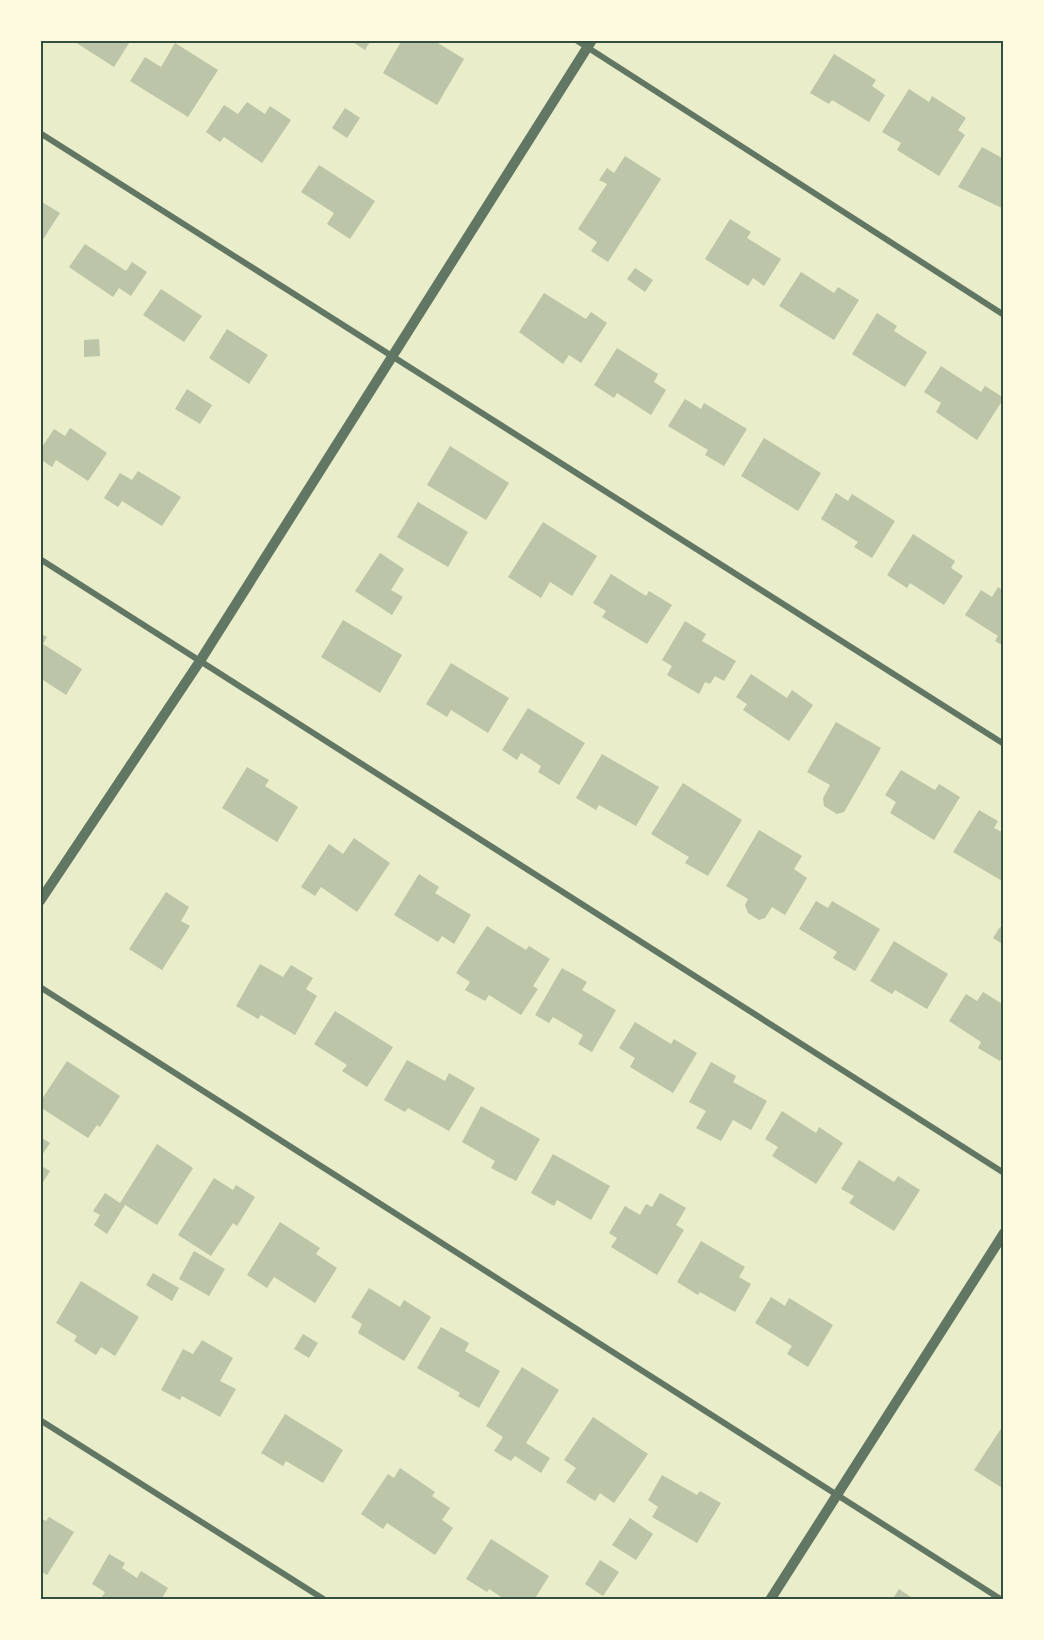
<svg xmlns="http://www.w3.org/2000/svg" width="1044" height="1640" font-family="'Work Sans',sans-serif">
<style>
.building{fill:#bcc5a7}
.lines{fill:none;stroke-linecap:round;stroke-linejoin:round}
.minor{stroke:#617663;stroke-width:6}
.tertiary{stroke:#617663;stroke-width:10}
.neatline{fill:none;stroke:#344e41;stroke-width:2}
</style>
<rect width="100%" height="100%" fill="#e9edc9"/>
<g class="building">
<polygon points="72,40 131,40 114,67"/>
<polygon points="350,40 371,40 365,50"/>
<polygon points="402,40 433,40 464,59 437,105 383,73"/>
<polygon points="175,43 218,70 188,117 130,81 145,57 161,67"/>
<polygon points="834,54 876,80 872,86 885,95 869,122 832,100 829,104 810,93"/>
<polygon points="909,89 929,102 932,96 966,118 958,130 965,135 939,176 897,150 901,143 882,132"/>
<polygon points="247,102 265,114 270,106 291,120 262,163 224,137 220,142 206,132 224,105 238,114"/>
<polygon points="345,108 360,118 347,138 332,128"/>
<polygon points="982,147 1004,159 1004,209 958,187"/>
<polygon points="625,156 661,179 608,262 591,251 597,242 578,229 607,184 599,180 607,168 614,173"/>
<polygon points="319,165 375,201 350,239 327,224 334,213 301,192"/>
<polygon points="40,201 60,213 40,244"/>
<polygon points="730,219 751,232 747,238 781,259 764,286 753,278 748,286 705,259"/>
<polygon points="85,244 126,271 132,262 147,272 131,296 119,288 113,297 69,267"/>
<polygon points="635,268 653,280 645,292 627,279"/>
<polygon points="801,272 834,293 838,287 859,300 834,340 779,306"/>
<polygon points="161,289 202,316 184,342 143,315"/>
<polygon points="544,293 586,319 591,312 607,323 581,363 569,355 563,364 519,332"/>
<polygon points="877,313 897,326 894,331 927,352 905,387 852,354"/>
<polygon points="227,329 268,355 249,384 209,358"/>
<polygon points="99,339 100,356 84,357 84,340"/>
<polygon points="617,348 658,374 654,382 666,390 651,415 617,393 614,398 594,385"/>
<polygon points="941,366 981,392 985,386 1004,398 977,440 936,412 941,403 924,392"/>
<polygon points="187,389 212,405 200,424 175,409"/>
<polygon points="685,399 701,409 704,403 747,429 724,466 705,455 708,450 668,426"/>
<polygon points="70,428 107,453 88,481 56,460 52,467 40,459 40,450 54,429 65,436"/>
<polygon points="764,438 821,473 798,511 741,476"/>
<polygon points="450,446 509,483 486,520 427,485"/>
<polygon points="138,471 181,497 162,526 122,501 118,507 104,498 120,473 132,480"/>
<polygon points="836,493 848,501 852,494 895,521 872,558 854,547 858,542 821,519"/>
<polygon points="418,502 468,532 448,567 397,537"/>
<polygon points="543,522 597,556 572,596 550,582 541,598 508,577"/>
<polygon points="913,534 955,561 951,568 963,576 944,605 910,583 907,588 887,575"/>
<polygon points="380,553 404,569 391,590 403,597 392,615 355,591"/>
<polygon points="611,574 646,596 649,591 672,605 647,644 602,617 606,611 593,603"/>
<polygon points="998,587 1004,591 1004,646 995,641 998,636 965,615 981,590 992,597"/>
<polygon points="343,620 402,655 380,693 321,657"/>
<polygon points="685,621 706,634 702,641 736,661 724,681 715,676 710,684 705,682 699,694 667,675 672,666 662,660"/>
<polygon points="40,633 47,637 43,644 82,669 66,695 40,678"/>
<polygon points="451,663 509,698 488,733 451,710 447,717 426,704"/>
<polygon points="751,674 787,698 792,690 813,705 789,741 743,710 747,704 736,697"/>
<polygon points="528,708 585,743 559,785 538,772 541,766 521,753 517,760 502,750"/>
<polygon points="836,722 881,748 844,812 837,814 824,806 823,798 830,785 807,772"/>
<polygon points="602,754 659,787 636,826 599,805 596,810 576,798"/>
<polygon points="247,767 269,780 265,786 298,807 277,842 222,808"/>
<polygon points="901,770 935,790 939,784 960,797 934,840 890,813 896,802 885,795"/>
<polygon points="683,783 742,820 708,876 685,863 689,857 651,834"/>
<polygon points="979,810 998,821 994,828 1004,833 1004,882 953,852"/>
<polygon points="759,830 802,856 794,869 807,878 785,915 772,907 765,918 759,920 748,913 745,905 748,899 726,886"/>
<polygon points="354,838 390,863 357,912 321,887 315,896 301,887 329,844 343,854"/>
<polygon points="419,874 439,887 435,893 471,915 454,944 442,936 438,942 394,915"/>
<polygon points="166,892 189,907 181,921 190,926 162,970 129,949"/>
<polygon points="816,901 828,908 832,901 880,929 855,971 833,958 837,952 799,929"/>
<polygon points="487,926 526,950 529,946 550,959 533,986 538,989 521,1015 489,995 485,1001 465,990 470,982 456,973"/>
<polygon points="1000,927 1004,929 1004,945 993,938"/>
<polygon points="894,941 948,974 927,1009 895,990 892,994 870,981"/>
<polygon points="260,964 283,977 291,965 313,978 306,989 317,996 295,1035 261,1015 258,1019 236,1006"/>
<polygon points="562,968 587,982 582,990 616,1010 592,1052 578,1044 583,1035 553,1017 549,1023 535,1015"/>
<polygon points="983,992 1004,1005 1004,1056 1000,1061 978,1048 981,1042 949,1021 966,994 977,1001"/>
<polygon points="335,1011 393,1047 367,1087 342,1071 347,1065 314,1044"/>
<polygon points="635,1022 671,1044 674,1039 697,1053 673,1093 630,1067 635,1058 619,1048"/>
<polygon points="407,1060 445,1081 449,1073 475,1088 449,1131 408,1108 405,1112 384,1100"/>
<polygon points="67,1061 120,1096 100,1127 97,1125 88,1138 40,1107 40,1102"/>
<polygon points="711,1062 736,1076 733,1082 767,1101 751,1130 733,1120 721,1141 696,1128 706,1111 689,1102"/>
<polygon points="481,1106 540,1139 516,1181 491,1168 495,1161 462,1142"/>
<polygon points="782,1111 816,1133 819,1127 843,1143 816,1184 772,1156 778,1147 765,1139"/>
<polygon points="40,1137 50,1143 40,1158"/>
<polygon points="157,1144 193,1168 157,1225 125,1205 107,1234 94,1225 100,1215 93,1211 105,1193 120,1203"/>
<polygon points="553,1154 610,1186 591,1220 557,1200 554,1206 531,1193"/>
<polygon points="859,1160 894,1182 898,1176 920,1190 894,1231 849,1203 854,1196 841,1189"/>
<polygon points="40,1165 50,1171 40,1187"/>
<polygon points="214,1178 233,1190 236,1185 255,1197 237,1226 233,1223 211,1256 178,1235"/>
<polygon points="660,1193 686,1208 676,1225 684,1230 657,1275 611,1247 617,1238 609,1233 625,1206 640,1215 646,1204 652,1207"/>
<polygon points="280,1222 320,1248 316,1254 337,1268 315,1303 274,1277 267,1288 247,1275"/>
<polygon points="701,1241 745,1267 739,1277 751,1284 735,1312 700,1292 698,1295 677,1282"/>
<polygon points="194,1251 225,1269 209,1296 179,1279"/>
<polygon points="153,1273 179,1288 172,1301 146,1285"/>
<polygon points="81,1281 139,1317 115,1356 101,1347 96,1355 74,1341 77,1336 56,1323"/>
<polygon points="369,1288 400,1307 404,1300 431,1317 404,1361 358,1333 362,1324 351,1317"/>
<polygon points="771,1297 785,1306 789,1298 833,1325 808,1367 787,1354 792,1346 755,1323"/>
<polygon points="441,1327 469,1343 465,1351 500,1371 479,1408 458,1396 460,1393 417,1368"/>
<polygon points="303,1334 318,1343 309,1358 294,1349"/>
<polygon points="202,1340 233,1358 220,1381 236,1389 220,1417 182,1396 180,1400 161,1390 183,1349 193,1354"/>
<polygon points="522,1367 559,1390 526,1443 550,1458 541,1473 515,1456 511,1461 494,1451 503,1437 486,1426"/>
<polygon points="285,1414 343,1450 323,1483 286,1461 283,1466 261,1453"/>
<polygon points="593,1417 648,1454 614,1503 600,1493 595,1501 566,1482 576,1468 564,1460"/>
<polygon points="1004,1424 1004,1489 974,1470"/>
<polygon points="400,1468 435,1492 432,1496 450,1508 442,1520 453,1528 435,1555 387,1523 383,1529 361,1514 388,1474 394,1478"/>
<polygon points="662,1475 697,1495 700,1491 721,1503 697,1543 652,1517 658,1507 648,1500"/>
<polygon points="49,1517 74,1532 47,1575 40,1571 40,1518 46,1521"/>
<polygon points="630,1518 653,1534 636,1560 612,1545"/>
<polygon points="491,1539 549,1576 534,1600 506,1600 489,1589 487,1592 466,1579"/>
<polygon points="109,1554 125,1563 122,1568 137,1578 141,1571 168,1588 161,1600 100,1600 105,1592 92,1584"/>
<polygon points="600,1560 619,1572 603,1596 585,1584"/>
<polygon points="899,1589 915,1600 892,1600"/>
</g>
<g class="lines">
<g class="minor">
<polyline points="576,40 1004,315"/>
<polyline points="40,133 1004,744"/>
<polyline points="40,559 1004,1173"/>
<polyline points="40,987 1002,1600"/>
<polyline points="40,1420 325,1600"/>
</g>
<g class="tertiary">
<polyline points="40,901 200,661 592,40"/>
<polyline points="770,1600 1004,1233"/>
</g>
</g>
<rect width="1044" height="1640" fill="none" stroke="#fefae0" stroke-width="84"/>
<rect x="42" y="42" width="960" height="1556" class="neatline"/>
</svg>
